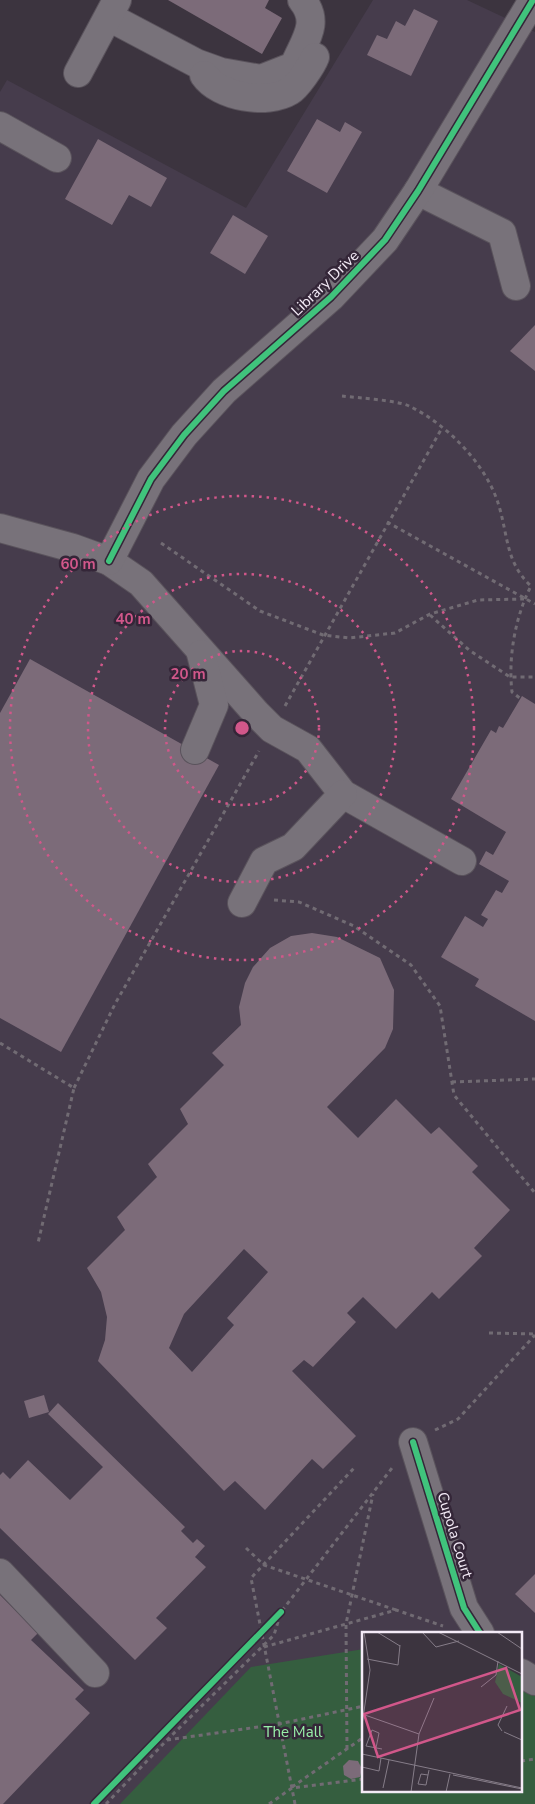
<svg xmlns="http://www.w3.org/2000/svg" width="535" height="1804" font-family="'Nunito Sans',sans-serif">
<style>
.education{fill:#463c4c;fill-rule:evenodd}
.green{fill:#355e3f}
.building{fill:#7c6b79;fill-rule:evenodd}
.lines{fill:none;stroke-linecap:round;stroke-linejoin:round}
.minor-casing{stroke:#5a535c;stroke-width:30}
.path{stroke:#716b73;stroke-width:3;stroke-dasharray:4 4;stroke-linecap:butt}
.minor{stroke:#78727a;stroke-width:28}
.cycleway-casing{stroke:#342638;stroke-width:9}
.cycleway{stroke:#40c37c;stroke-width:6}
.ring{fill:none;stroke:#d1578a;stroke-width:2.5;stroke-dasharray:2.5 5}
.labels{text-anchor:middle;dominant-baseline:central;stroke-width:5;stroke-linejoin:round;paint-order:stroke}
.street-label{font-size:15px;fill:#f4ebf7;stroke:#342638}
.park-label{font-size:15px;fill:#98f1a9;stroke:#342638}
.inset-road{fill:none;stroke:#867d89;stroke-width:1}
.view{fill:#d1578a;fill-opacity:0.15;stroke:#d1578a;stroke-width:2.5}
.inset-edge{fill:none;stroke:#f4ebf7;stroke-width:2.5}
.centre{fill:#d1578a;stroke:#342638;stroke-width:2.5}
.ring-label{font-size:15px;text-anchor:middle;font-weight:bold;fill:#d1578a;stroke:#342638;stroke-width:5;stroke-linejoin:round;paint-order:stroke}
</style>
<rect width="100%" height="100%" fill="#3c343f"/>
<path class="education" d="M373,0H467L535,32V1804H0V92L7,80L246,208ZM364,1633H521V1790H364Z"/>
<polygon class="green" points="364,1649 364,1790 521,1790 521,1686 535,1693 535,1804 120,1804 251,1667"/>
<g class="building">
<polygon points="168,0 269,0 265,8 282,18 262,54"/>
<polygon points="414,9 438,21 411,76 367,55 377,35 387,39 396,21 405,26"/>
<polygon points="317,119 340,132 345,122 362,132 327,193 287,171"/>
<polygon points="98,139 167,178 151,207 129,195 112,225 65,199"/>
<polygon points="233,215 268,236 245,274 210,253"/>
<polygon points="535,325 535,371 510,351"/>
<polygon points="30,659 219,765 61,1052 0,1018 0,713"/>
<polygon points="522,696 535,704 535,1021 475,986 479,979 441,957 465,916 483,927 488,919 481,915 496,890 502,893 509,881 479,864 486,851 493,855 506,832 451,799 491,730 496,733 499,726 503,728"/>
<path d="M312,933L337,937L380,958L394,990L393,1029L385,1048L327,1107L358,1138L396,1099L431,1134L439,1127L478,1166L472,1172L510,1210L474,1248L482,1256L439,1299L432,1292L396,1329L363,1297L347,1313L356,1322L313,1367L304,1360L292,1371L356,1436L323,1469L312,1459L265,1510L235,1481L224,1491L98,1361L105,1340L107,1317L101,1292L87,1268L125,1230L117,1217L157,1177L148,1164L188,1124L180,1109L224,1065L212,1053L241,1025L239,1007L245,983L253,967L270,948L291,936ZM244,1249L268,1272L227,1318L234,1325L192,1372L169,1348L184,1314Z"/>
<polygon points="44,1395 49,1412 29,1418 24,1401"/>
<polygon points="58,1403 185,1527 181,1531 193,1543 197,1539 205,1546 195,1557 206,1567 156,1618 167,1628 135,1660 0,1528 0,1475 3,1472 10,1479 28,1460 70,1500 103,1467 48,1414"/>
<polygon points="535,1574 535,1613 515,1594"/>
<polygon points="0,1595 38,1633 31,1640 84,1690 75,1699 90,1713 3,1804 0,1804"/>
<polygon points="349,1760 358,1761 362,1769 360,1777 351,1779 344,1775 343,1766"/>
</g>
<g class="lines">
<defs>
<g id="minor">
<path d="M109,17L196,63L221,72L261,79L294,66C304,41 321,23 302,0"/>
<polyline points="78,73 117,0"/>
<path d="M204,75C219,97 267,105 290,91C297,87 312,65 315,57"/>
<polyline points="0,126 57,158"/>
<polyline points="418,191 502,233 516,286"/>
<polyline points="0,528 73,548 109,561 141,583 256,713 272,729 308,749 343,794 462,861"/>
<polyline points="109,561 151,479 184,435 224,391 331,297 385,240 418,191 533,0"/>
<polyline points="195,750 214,705 201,654"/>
<polyline points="242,903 264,861 293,847 343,794"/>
<polyline points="413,1442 464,1608 480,1633"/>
<polyline points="0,1573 95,1673"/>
<polyline points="521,1673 535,1681"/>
</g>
</defs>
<use href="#minor" class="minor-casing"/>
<g class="path">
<path d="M342,396C358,398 396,400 409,406C447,424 487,465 499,506C508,536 506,563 531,586C515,617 508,658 512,692L521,699"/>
<polyline points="387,522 535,604"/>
<polyline points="161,543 260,611 323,635 349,638 395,633 430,614 478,600 524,599"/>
<polyline points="430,615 469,650 510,677 535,677"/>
<polyline points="285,706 442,428"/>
<polyline points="274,900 299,902 354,926 411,965 440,1006 454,1095 535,1193"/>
<polyline points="0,1043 74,1088 38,1243"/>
<polyline points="452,1082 535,1079"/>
<polyline points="74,1088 115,1004 259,751"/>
<polyline points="489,1333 535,1334"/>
<polyline points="435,1430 458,1419 535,1335"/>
<polyline points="246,1548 264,1565 396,1610"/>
<polyline points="264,1647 396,1610 443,1626"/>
<polyline points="167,1740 279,1724 364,1706"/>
<polyline points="347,1749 346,1624 373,1494"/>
<polyline points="521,1761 535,1759"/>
<polyline points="292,1787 364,1737"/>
<polyline points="106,1804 166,1741 274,1635 281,1612 392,1468"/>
<polyline points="269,1804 292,1788 364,1779"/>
<polyline points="295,1804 251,1578 355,1467"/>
</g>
<use href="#minor" class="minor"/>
<defs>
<g id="cycleway">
<polyline points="109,561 151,479 184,435 224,391 331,297 385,240 418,191 533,0"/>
<polyline points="413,1442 464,1608 480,1633"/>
<polyline points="94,1804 281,1612"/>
</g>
</defs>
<use href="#cycleway" class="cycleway-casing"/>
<use href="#cycleway" class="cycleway"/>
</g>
<g class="ring">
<circle cx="242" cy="728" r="77"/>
<circle cx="242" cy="728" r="154"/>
<circle cx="242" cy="728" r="232"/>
</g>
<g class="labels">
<g class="street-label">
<text transform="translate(325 283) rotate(-44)">Library Drive</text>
<text transform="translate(455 1535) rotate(73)">Cupola Court</text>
</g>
<g class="park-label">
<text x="293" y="1732">The Mall</text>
</g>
</g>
<g transform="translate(362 1632)">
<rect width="160" height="160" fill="#3c343f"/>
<path d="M137,32L160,45V71L141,62L133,50Z" fill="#355e3f"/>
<path class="inset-road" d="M15,0L38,14M60,0L74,15L97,9M76,0L160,42M135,0L160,17M5,27L36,33L38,13M119,55L134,43L136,29M0,82L57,102M0,93L8,38L2,0M140,99L136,93L145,74M142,100L160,108M14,116L17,101L10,98L4,114L20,117M0,122L160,156M0,135L17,139L19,126M66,143L59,142L56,152L64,153L67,138M91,143L160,157M21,156L27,128M49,160L57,102L72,66M84,160L88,142"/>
<path class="view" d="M144,36L158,78L16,125L2,82Z"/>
<rect width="160" height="160" class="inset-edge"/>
</g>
<circle cx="242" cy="728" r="8" class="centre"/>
<g class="ring-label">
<text x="78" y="569">60 m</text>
<text x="133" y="624">40 m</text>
<text x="188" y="679">20 m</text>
</g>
</svg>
